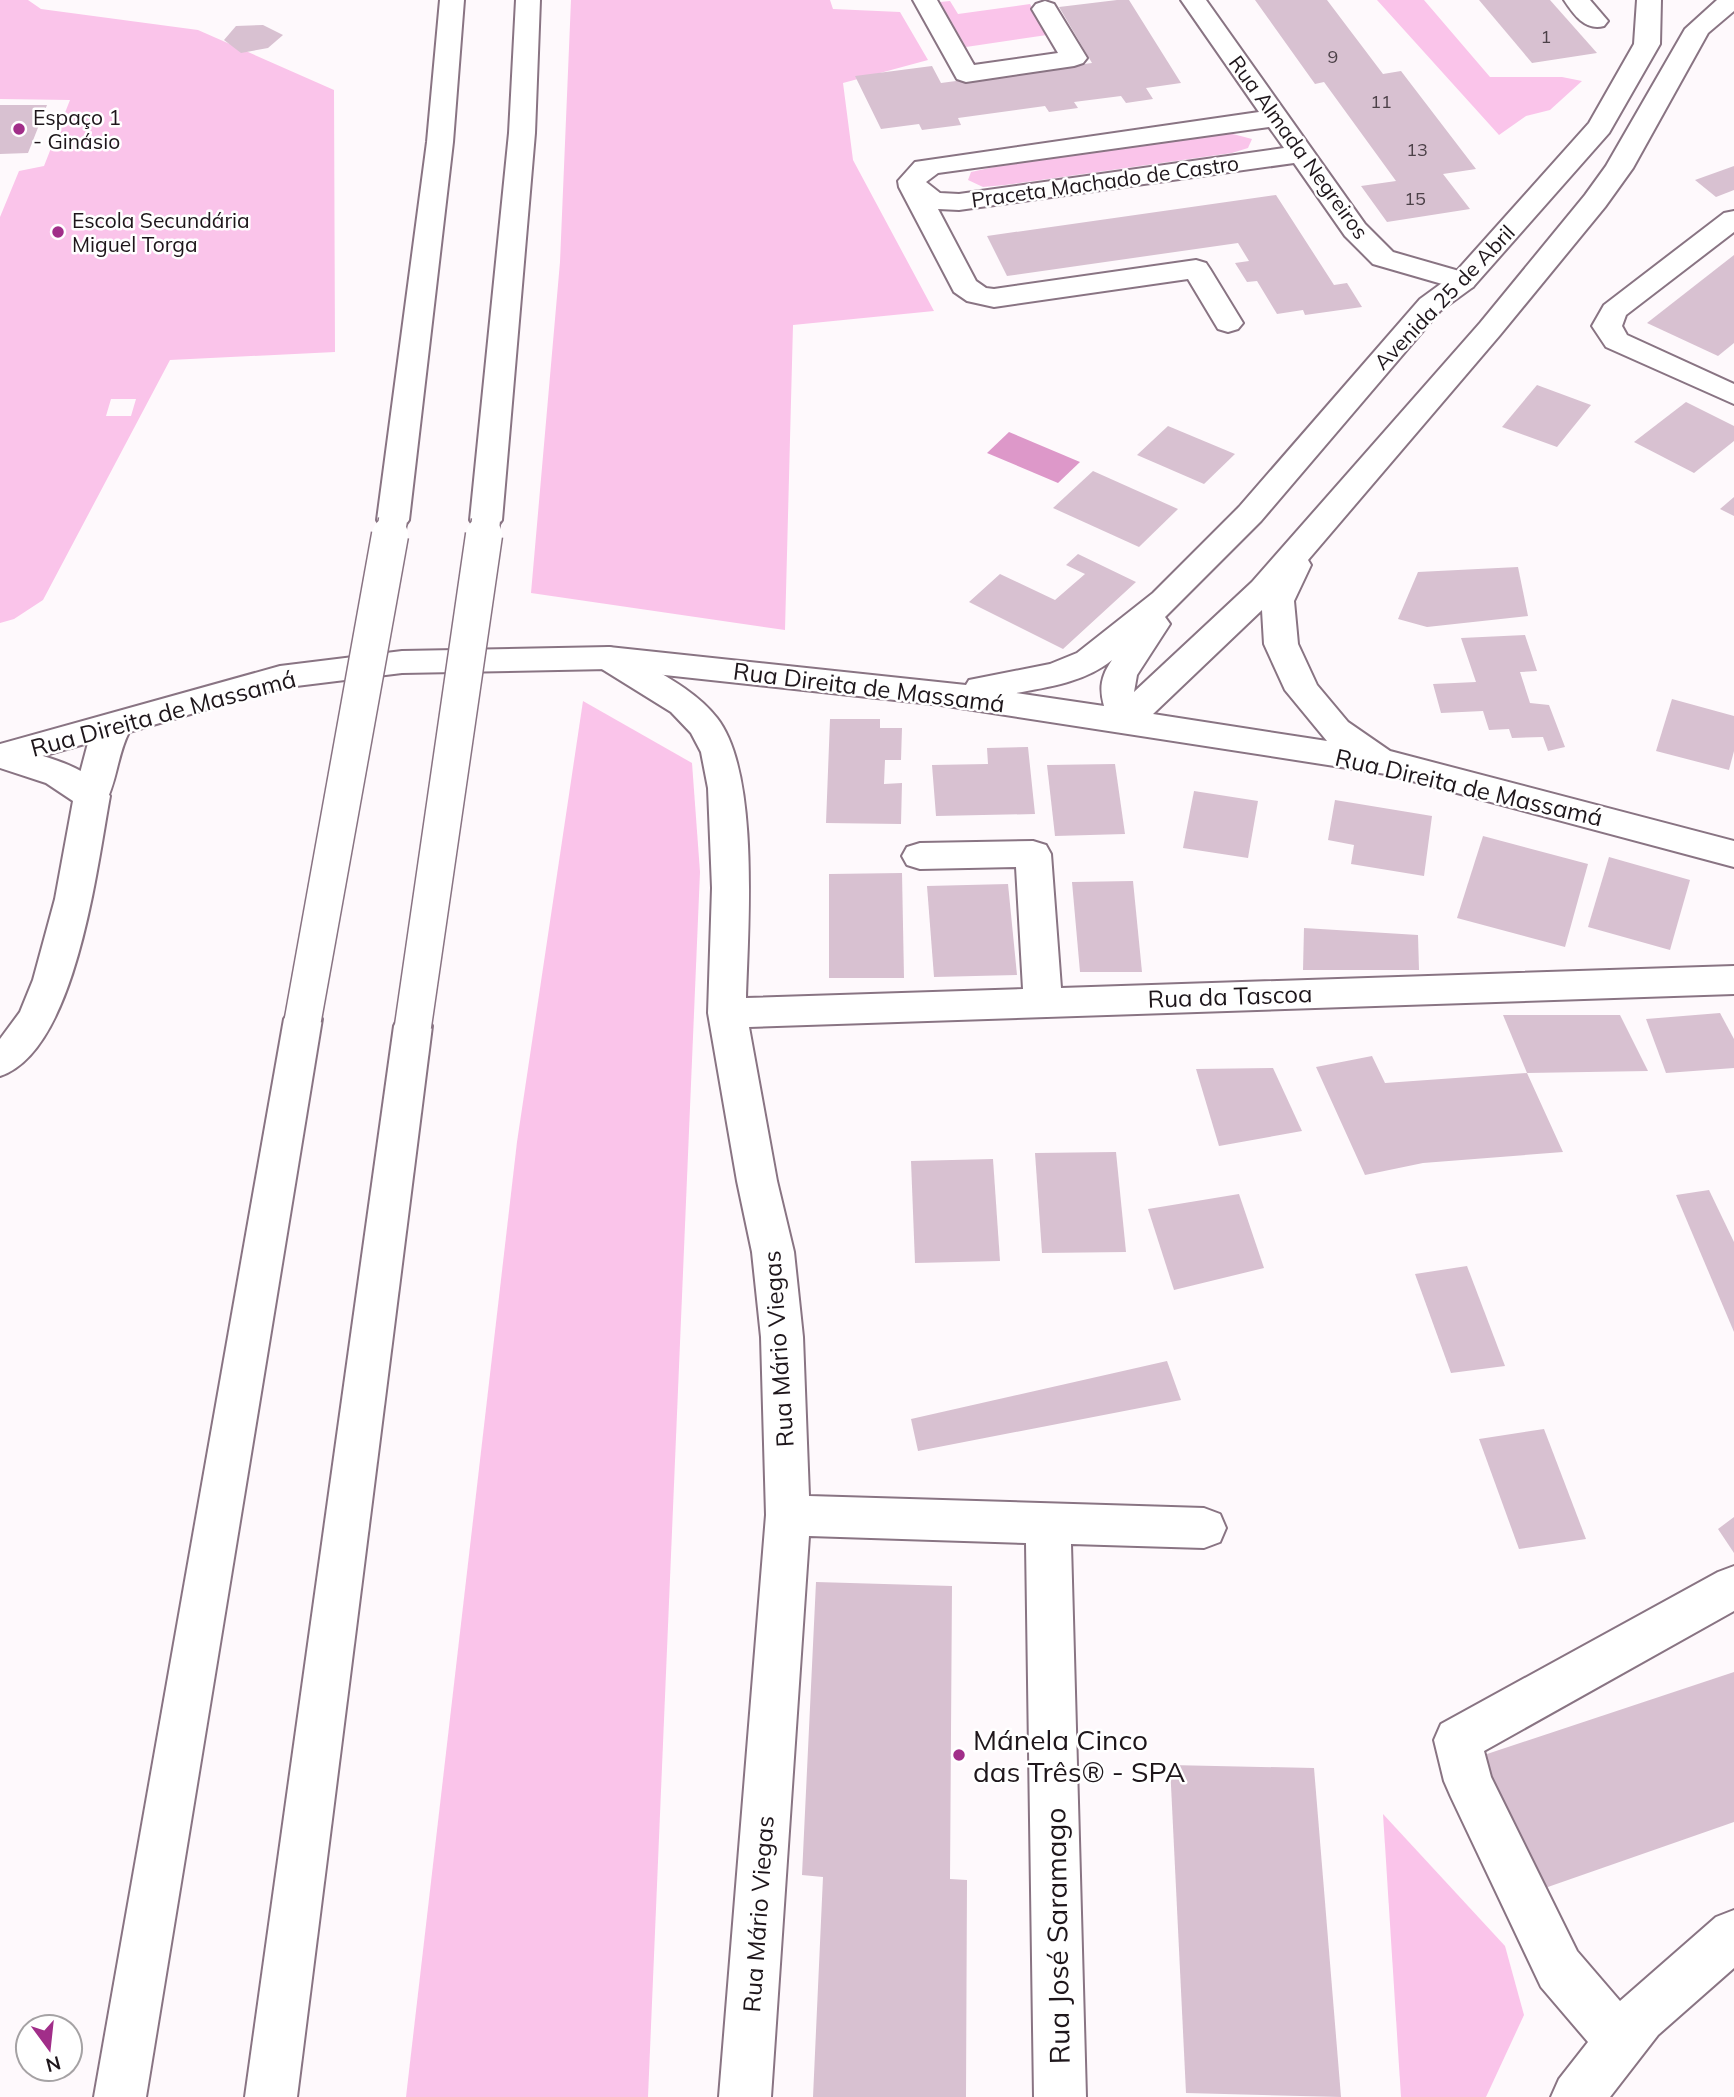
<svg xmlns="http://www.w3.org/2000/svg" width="1734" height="2097" font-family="Mulish,sans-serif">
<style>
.green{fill:#fac4ea;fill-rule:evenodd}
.water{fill:#dd98c9}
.building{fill:#d8c1d1}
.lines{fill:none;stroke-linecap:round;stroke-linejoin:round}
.street-casing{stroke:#897483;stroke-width:4}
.secondary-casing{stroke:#897483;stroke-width:4}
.highway-casing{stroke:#897483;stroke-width:4}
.street{fill:#fff;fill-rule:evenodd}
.secondary{fill:#fff;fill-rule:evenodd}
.highway{fill:#fff;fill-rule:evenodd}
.highway-bridge-far1-casing{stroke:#897483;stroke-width:31;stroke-linecap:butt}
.highway-bridge-casing{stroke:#897483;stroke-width:39;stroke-linecap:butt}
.highway-bridge-far1{stroke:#fff;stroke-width:28}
.highway-bridge{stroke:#fff;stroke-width:36}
.poi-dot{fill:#a12e89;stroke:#fff;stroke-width:2.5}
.labels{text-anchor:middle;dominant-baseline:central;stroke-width:5;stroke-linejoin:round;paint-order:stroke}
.far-number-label{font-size:18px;fill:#4c4148}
.far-poi-label{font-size:21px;fill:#1e161b;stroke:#fff;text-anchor:start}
.far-street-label{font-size:21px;fill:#1e161b;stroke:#fff}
.street-label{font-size:24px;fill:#1e161b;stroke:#fff}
.near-poi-label{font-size:28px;fill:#1e161b;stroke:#fff;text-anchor:start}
.near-street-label{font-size:28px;fill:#1e161b;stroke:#fff}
</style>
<rect width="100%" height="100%" fill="#fef9fc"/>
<g class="green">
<path d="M0,0H28L41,9L198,30L334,90L335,352L170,360L43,600L14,619L0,623V217L19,171L44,166L70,100L0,99ZM111,399H136L131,416H106Z"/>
<polygon points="571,0 830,0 833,9 900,12 928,60 843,83 853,160 934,311 793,325 785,630 531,593 560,262"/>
<polygon points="1377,0 1424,0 1490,77 1562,77 1582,81 1550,110 1526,116 1499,135"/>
<polygon points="950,1 958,14 1030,4 1047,35 966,47 940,2"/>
<polygon points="1218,134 1233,134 1252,139 1248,148 1232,153 1005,185 983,187 968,180 971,172 994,167"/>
<polygon points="583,701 692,763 700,872 648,2097 406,2097 517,1142"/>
<polygon points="1383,1814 1505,1946 1524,2015 1486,2097 1401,2097"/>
</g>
<polygon class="water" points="1009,432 1080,462 1058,483 987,453"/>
<g class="building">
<polygon points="1117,0 1129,0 1181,83 1146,88 1153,99 1126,103 1121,96 1074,102 1078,108 1049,112 1045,106 958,118 961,125 922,130 919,124 881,129 855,76 932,66 941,83 1092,63 1059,7"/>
<polygon points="1255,0 1327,0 1383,74 1401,71 1476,169 1443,174 1470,209 1387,222 1361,186 1396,181 1324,82 1315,84"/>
<polygon points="1479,0 1550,0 1597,53 1532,63"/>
<polygon points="263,25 283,35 268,48 241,53 224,40 236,26"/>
<polygon points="0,105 47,105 28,153 0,154"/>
<polygon points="1734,166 1734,190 1716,197 1695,180"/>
<polygon points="1276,195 1334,285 1347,283 1362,307 1305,315 1303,310 1277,314 1257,281 1247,282 1235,263 1249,261 1238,243 1007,276 987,236"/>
<polygon points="1734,255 1734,343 1718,356 1647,323"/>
<polygon points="1537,385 1591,405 1557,447 1502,427"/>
<polygon points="1686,402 1734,426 1734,441 1694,473 1634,442"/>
<polygon points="1168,426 1235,454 1204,484 1137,455"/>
<polygon points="1093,471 1178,509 1139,547 1053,508"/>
<polygon points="1734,497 1734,516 1720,509"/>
<polygon points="1078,554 1136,582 1063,649 969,602 1000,574 1055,600 1085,574 1066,565"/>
<polygon points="1518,567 1528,616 1427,627 1398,619 1418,572"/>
<polygon points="1525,635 1537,671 1520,672 1530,703 1549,705 1565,747 1548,751 1543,737 1512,738 1509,729 1489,730 1483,711 1441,713 1433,684 1476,682 1461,638"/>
<polygon points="1672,699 1734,716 1734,751 1729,770 1656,751"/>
<polygon points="830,719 880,719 880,728 902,728 901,760 885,760 884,784 902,783 901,824 826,823"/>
<polygon points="1028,747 1035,814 936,816 932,765 988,764 987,748"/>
<polygon points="1115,764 1125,834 1055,836 1047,765"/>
<polygon points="1194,791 1258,801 1248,858 1183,848"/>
<polygon points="1335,800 1432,816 1424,876 1351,864 1354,845 1328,840"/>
<polygon points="1483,836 1588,864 1565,947 1457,918"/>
<polygon points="1609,857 1690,880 1670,950 1588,927"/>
<polygon points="902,873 904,978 829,978 829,874"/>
<polygon points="1133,881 1142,972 1080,972 1072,882"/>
<polygon points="1008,884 1017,975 934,977 927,886"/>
<polygon points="1304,928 1418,935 1419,970 1303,970"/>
<polygon points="1720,1013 1734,1039 1734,1068 1666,1073 1646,1019"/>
<polygon points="1503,1015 1620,1015 1648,1071 1527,1073"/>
<polygon points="1372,1056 1385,1083 1527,1073 1563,1152 1423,1163 1365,1175 1316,1067"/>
<polygon points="1273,1068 1302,1131 1219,1146 1196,1069"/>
<polygon points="1116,1152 1126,1252 1042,1253 1035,1153"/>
<polygon points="993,1159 1000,1261 915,1263 911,1161"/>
<polygon points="1709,1190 1734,1242 1734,1332 1676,1195"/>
<polygon points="1239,1194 1264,1268 1174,1290 1148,1209"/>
<polygon points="1467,1266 1505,1366 1451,1373 1415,1274"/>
<polygon points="1167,1361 1181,1400 918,1451 911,1419"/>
<polygon points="1544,1429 1586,1539 1519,1549 1479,1439"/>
<polygon points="1734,1517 1734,1553 1718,1529"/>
<polygon points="816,1582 952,1586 950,1879 967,1880 966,2097 813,2097 823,1877 802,1875"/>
<polygon points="1734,1672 1734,1822 1545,1888 1478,1757"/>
<polygon points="1170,1765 1314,1768 1341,2097 1186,2093"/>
</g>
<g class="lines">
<defs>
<g id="street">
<polygon points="913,0 937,0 974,65 1058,53 1032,9 1036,4 1045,1 1054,4 1087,58 1083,63 1074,66 966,82 957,79"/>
<path d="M1181,0H1206L1365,224L1393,252L1473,275L1477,281L1473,287L1463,290L1373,264L1345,236L1294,163L959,210L938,209L976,281L986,288L994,289L1196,260L1206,263L1210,269L1243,323L1238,329L1228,332L1218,329L1188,279L994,307L967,301L954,292L899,187L898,181L915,162L1259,112ZM1269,127L1284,148L959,194L940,193L926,182L938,173Z"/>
<path d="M1564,0H1590L1608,21L1604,26C1585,31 1574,15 1564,0Z"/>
<polygon points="1734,211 1734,232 1626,315 1622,326 1627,335 1734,384 1734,404 1606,347 1592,326 1604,305 1724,213"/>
<path d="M609,647L621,650C653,670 694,688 717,718C760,773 748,928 746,998L1023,989L1016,867L920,869L907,865L902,856L907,847L920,843L1033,841L1046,845L1051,854L1061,988L1734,966V994L749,1027L777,1181L794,1252L803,1337L809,1496L1204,1508L1220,1514L1226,1528L1220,1542L1204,1548L1071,1544L1086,2097H1034L1026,1543L809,1536L771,2097H719L766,1515L761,1337L752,1252L737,1181L708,1013L712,888L708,788L701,752L691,733L671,712L597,666L592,658L597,650Z"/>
<path d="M0,744C33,753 91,765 110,796C97,866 76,1051 0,1076V1039L20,1012L33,980L55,899L73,801L46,783L0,768Z"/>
<polygon points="1734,1566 1734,1611 1484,1751 1491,1777 1577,1951 1620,2001 1716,1917 1734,1910 1734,1968 1658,2035 1610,2097 1551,2097 1559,2079 1588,2042 1541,1987 1451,1797 1444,1781 1434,1740 1441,1724 1718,1572"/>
</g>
<path id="secondary" d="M1637,0H1661L1660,44L1609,133L1473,287L1440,311L1261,521L1165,617L1170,624L1137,675L1134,692L1252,582L1480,323L1585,195L1606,166L1685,29L1717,0H1734V11L1708,33L1633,168L1605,207L1500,335L1308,560L1311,565L1294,601L1298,644L1317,685L1348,722L1390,751L1734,841V867L1386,774L941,705L609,669L402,673L280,688L129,732C117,755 117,783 104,805L92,809L80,805L74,796L88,743L0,768V744L280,666L402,651L609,647L966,685L969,680L1050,664L1077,653L1153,593L1239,507L1420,299L1453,275L1589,123L1634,44ZM1262,610L1264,644L1285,690L1327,741L1153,714ZM1112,660C1101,676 1099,688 1104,706L1016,693C1049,687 1085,682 1112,660Z"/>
<g id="highway">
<polygon points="440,0 464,0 453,142 409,520 404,527 393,530 382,527 377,520 427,142"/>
<polygon points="516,0 540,0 535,133 502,520 497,527 486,530 475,527 470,520 509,133"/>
<polygon points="303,1004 316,1009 322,1019 146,2097 94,2097 284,1019 290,1009"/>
<polygon points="413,1011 427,1016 432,1026 297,2097 245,2097 394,1026 399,1016"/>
</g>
</defs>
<use href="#street" class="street-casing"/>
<use href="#secondary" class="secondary-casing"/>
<use href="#highway" class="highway-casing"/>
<use href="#street" class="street"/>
<use href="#secondary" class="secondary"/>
<use href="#highway" class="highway"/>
<defs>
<g id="highway-bridge-far1">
<polyline points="390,537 393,520"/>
<polyline points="484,537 486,520"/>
</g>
<g id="highway-bridge">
<polyline points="303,1019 390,535"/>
<polyline points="413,1026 484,535"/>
</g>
</defs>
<use href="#highway-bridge-far1" class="highway-bridge-far1-casing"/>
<use href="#highway-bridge" class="highway-bridge-casing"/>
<use href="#highway-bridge-far1" class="highway-bridge-far1"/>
<use href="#highway-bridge" class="highway-bridge"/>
</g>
<g class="poi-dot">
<circle cx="19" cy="129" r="7"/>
<circle cx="58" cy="232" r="7"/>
<circle cx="959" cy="1755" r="7"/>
</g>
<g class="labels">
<g class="far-number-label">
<text x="1546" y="36">1</text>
<text x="1333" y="56">9</text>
<text x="1381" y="101">11</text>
<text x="1417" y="149">13</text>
<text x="1415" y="198">15</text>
</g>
<g class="far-poi-label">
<text x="33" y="117">Espaço 1<tspan x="33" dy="24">- Ginásio</tspan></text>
<text x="72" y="220">Escola Secundária<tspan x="72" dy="24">Miguel Torga</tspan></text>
</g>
<g class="far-street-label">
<text transform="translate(1299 147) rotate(54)">Rua Almada Negreiros</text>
<text transform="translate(1105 181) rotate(-8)">Praceta Machado de Castro</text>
<text transform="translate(1444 297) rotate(-46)">Avenida 25 de Abril</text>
</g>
<g class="street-label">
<text transform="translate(869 687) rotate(7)">Rua Direita de Massamá</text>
<text transform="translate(163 713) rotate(-15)">Rua Direita de Massamá</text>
<text transform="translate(1469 787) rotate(13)">Rua Direita de Massamá</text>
<text transform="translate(1230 996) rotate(-2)">Rua da Tascoa</text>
<text transform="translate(778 1349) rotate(-94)">Rua Mário Viegas</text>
<text transform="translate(758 1914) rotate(-86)">Rua Mário Viegas</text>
</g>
<g class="near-poi-label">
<text x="973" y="1739">Mánela Cinco<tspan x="973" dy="32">das Três® - SPA</tspan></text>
</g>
<g class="near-street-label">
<text transform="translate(1057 1936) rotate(-91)">Rua José Saramago</text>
</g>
</g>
<g transform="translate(49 2048) rotate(165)"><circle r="33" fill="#ffffff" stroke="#a5a2a4" stroke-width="2"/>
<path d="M0-5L12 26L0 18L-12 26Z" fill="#a12e89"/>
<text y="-10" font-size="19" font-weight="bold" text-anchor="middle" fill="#1e161b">N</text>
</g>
</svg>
